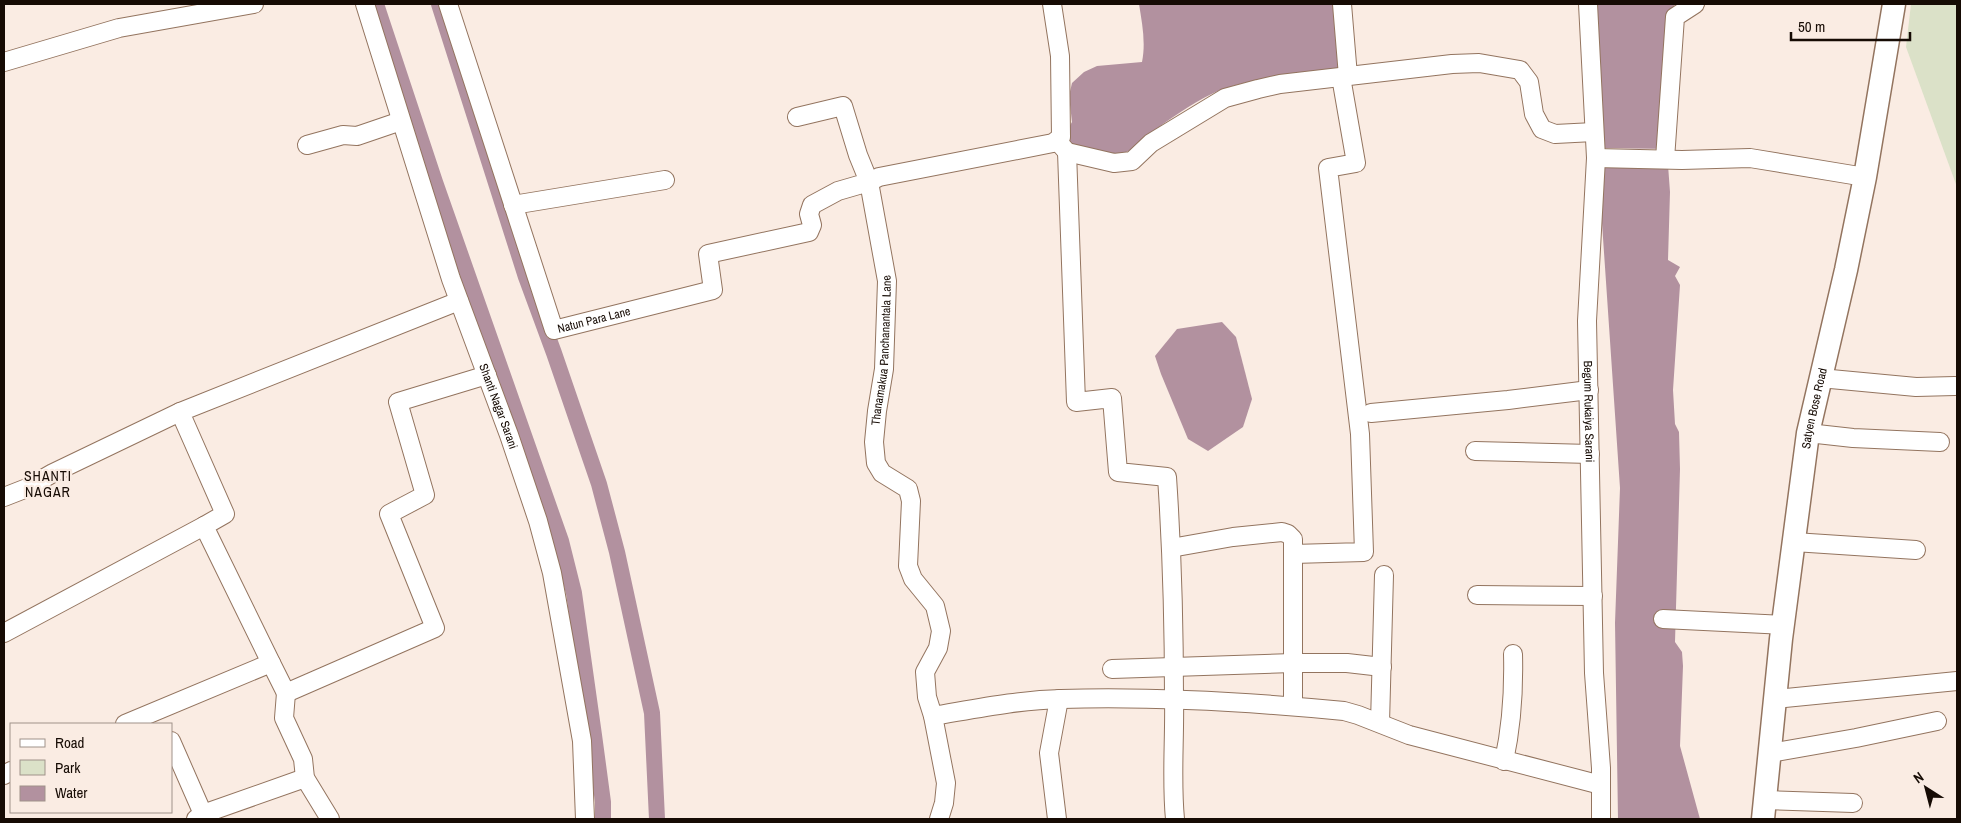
<svg xmlns="http://www.w3.org/2000/svg" width="1961" height="823" font-family="'Archivo Narrow',sans-serif">
<style>
.green{fill:#dbe1c8}
.water{fill:#b2919f}
.lines{fill:none;stroke-linecap:round;stroke-linejoin:round}
.canal{stroke:#b2919f;stroke-width:16}
.minor-casing{stroke:#93745f;stroke-width:20}
.major-casing{stroke:#93745f;stroke-width:25}
.minor{stroke:#fff;stroke-width:18}
.major{stroke:#fff;stroke-width:22}
.labels{text-anchor:middle;dominant-baseline:central;stroke-width:4.5;stroke-linejoin:round;paint-order:stroke}
.street-label{font-size:12px;fill:#160b04;stroke:#faece3}
.neighbourhood-label{font-size:14px;letter-spacing:1px;fill:#160b04;stroke:#faece3}
</style>
<rect width="100%" height="100%" fill="#faece3"/>
<polygon class="green" points="1911,4 1957,4 1957,187 1906,47"/>
<g class="water">
<path d="M1139,4H1344L1351,69C1308,74 1261,75 1220,90C1199,99 1177,114 1159,127C1146,136 1133,152 1118,155C1106,157 1082,149 1070,146L1068,129L1072,122L1069,96L1072,83L1084,72L1097,66L1142,62C1146,42 1142,23 1139,4Z"/>
<polygon points="1593,4 1674,4 1675,16 1669,149 1601,148"/>
<polygon points="1598,164 1668,165 1670,192 1668,260 1680,267 1675,276 1680,285 1673,390 1675,424 1679,432 1680,469 1675,642 1682,652 1683,666 1680,746 1700,819 1618,819 1615,623 1620,488"/>
<polygon points="1222,322 1236,337 1252,399 1243,427 1208,451 1188,439 1161,374 1155,356 1177,329"/>
</g>
<g class="lines">
<g class="canal">
<polyline points="376,4 435,182 561,541 574,593 594,735 603,802 603,819"/>
<polyline points="439,4 526,277 554,353 599,484 617,552 652,713 657,819"/>
</g>
<defs>
<g id="minor">
<path id="s1" d="M365,4L451,279L509,435L538,521L552,573L582,741L585,819"/>
<path id="s2" d="M448,4L554,330L713,290L708,254L809,232L812,225L809,214L812,205L838,191L869,182L858,155L843,106L797,117"/>
<polyline points="1342,4 1348,76"/>
<path id="s3" d="M1588,4L1596,158L1587,321L1594,673L1601,768V819"/>
<polyline points="4,62 119,28 254,4"/>
<polyline points="1060,144 1067,152 1114,163 1132,161 1151,143 1225,98 1258,89 1280,84 1452,64 1479,63 1520,70 1529,82 1534,114 1542,129 1555,134 1594,132"/>
<polyline points="307,145 343,135 357,136 401,121"/>
<path d="M1067,152L1076,402L1112,398L1118,472L1167,477C1172,551 1174,624 1174,698C1175,738 1171,779 1175,819"/>
<polyline points="1596,158 1682,160 1750,158 1865,177"/>
<polyline points="1665,159 1675,17 1695,4"/>
<polyline points="513,205 665,180"/>
<polyline points="1820,378 1916,387 1955,386"/>
<polyline points="1371,413 1508,400 1589,390"/>
<polyline points="1808,433 1853,438 1940,442"/>
<polyline points="1475,451 1590,454"/>
<polyline points="4,497 27,488 53,473 180,412"/>
<polyline points="1794,542 1916,550"/>
<polyline points="1171,548 1233,537 1282,532 1288,534 1293,539 1293,706"/>
<polyline points="1293,554 1364,552 1360,434 1328,168 1356,163 1341,77"/>
<polyline points="1477,595 1593,596"/>
<polyline points="1663,619 1783,625"/>
<polyline points="4,633 204,526"/>
<polyline points="271,663 204,526 225,514 180,412 459,301"/>
<polyline points="1112,669 1293,663 1347,663 1382,667"/>
<polyline points="286,693 284,718 303,759 305,778 330,819"/>
<polyline points="1775,699 1957,681"/>
<path d="M933,716C975,709 1018,700 1061,699C1156,696 1250,702 1344,711L1358,715L1409,735L1601,785"/>
<polyline points="1380,723 1384,575"/>
<polyline points="125,724 271,663 286,693 435,628 389,514 425,495 398,402 487,375"/>
<polyline points="171,741 203,814"/>
<polyline points="1770,753 1856,738 1937,721"/>
<path d="M1504,761C1512,724 1514,692 1513,654"/>
<polyline points="4,775 11,771"/>
<polyline points="1765,800 1853,803"/>
<polyline points="196,819 203,814 305,778"/>
<path id="s4" d="M939,819L944,803L946,783L933,716L927,697L925,672L938,648L941,631L935,606L913,579L908,566L911,501L908,489L882,473L876,463L874,442L877,411L884,369L887,281L869,182L879,177L1053,143L1061,137L1060,56L1052,4"/>
<polyline points="1057,819 1049,753 1059,699"/>
</g>
<g id="major">
<path id="s5" d="M1763,819L1781,639L1808,433L1846,270L1865,177L1894,4"/>
</g>
</defs>
<use href="#minor" class="minor-casing"/>
<use href="#major" class="major-casing"/>
<use href="#minor" class="minor"/>
<use href="#major" class="major"/>
</g>
<g class="labels">
<g class="street-label">
<text stroke="none"><textPath href="#s2" startOffset="384">Natun Para Lane</textPath></text>
<text stroke="none"><textPath href="#s4" startOffset="502">Thanamakua Panchanantala Lane</textPath></text>
<text stroke="none"><textPath href="#s1" startOffset="424">Shanti Nagar Sarani</textPath></text>
<text stroke="none"><textPath href="#s5" startOffset="414">Satyen Bose Road</textPath></text>
<text stroke="none"><textPath href="#s3" startOffset="408">Begum Rukaiya Sarani</textPath></text>
</g>
<g class="neighbourhood-label">
<text x="48" y="476">SHANTI<tspan x="48" dy="16">NAGAR</tspan></text>
</g>
</g>
<rect width="1961" height="823" fill="none" stroke="#160b04" stroke-width="10"/>
<rect x="10" y="723" width="162" height="90" fill="#faece3" stroke="#9f928a"/>
<rect x="20" y="739" width="25" height="8" fill="#ffffff" stroke="#9f928a"/>
<text x="55" y="748" font-size="15" fill="#160b04">Road</text>
<rect x="20" y="760" width="25" height="15" fill="#dbe1c8" stroke="#9f928a"/>
<text x="55" y="773" font-size="15" fill="#160b04">Park</text>
<rect x="20" y="786" width="25" height="15" fill="#b2919f" stroke="#9f928a"/>
<text x="55" y="798" font-size="15" fill="#160b04">Water</text>
<g transform="translate(1926 788) rotate(324)" stroke="#faece3" stroke-width="4" paint-order="stroke">
<path d="M0-4L9 19L0 12L-9 19Z" fill="#160b04"/>
<text y="-8" font-size="14" font-weight="bold" text-anchor="middle" fill="#160b04">N</text>
</g>
<path d="M1791 32v8h119v-8" fill="none" stroke="#160b04" stroke-width="2.5"/>
<text x="1798" y="32" font-size="15" fill="#160b04" stroke="#faece3" stroke-width="4" paint-order="stroke">50 m</text>
</svg>
